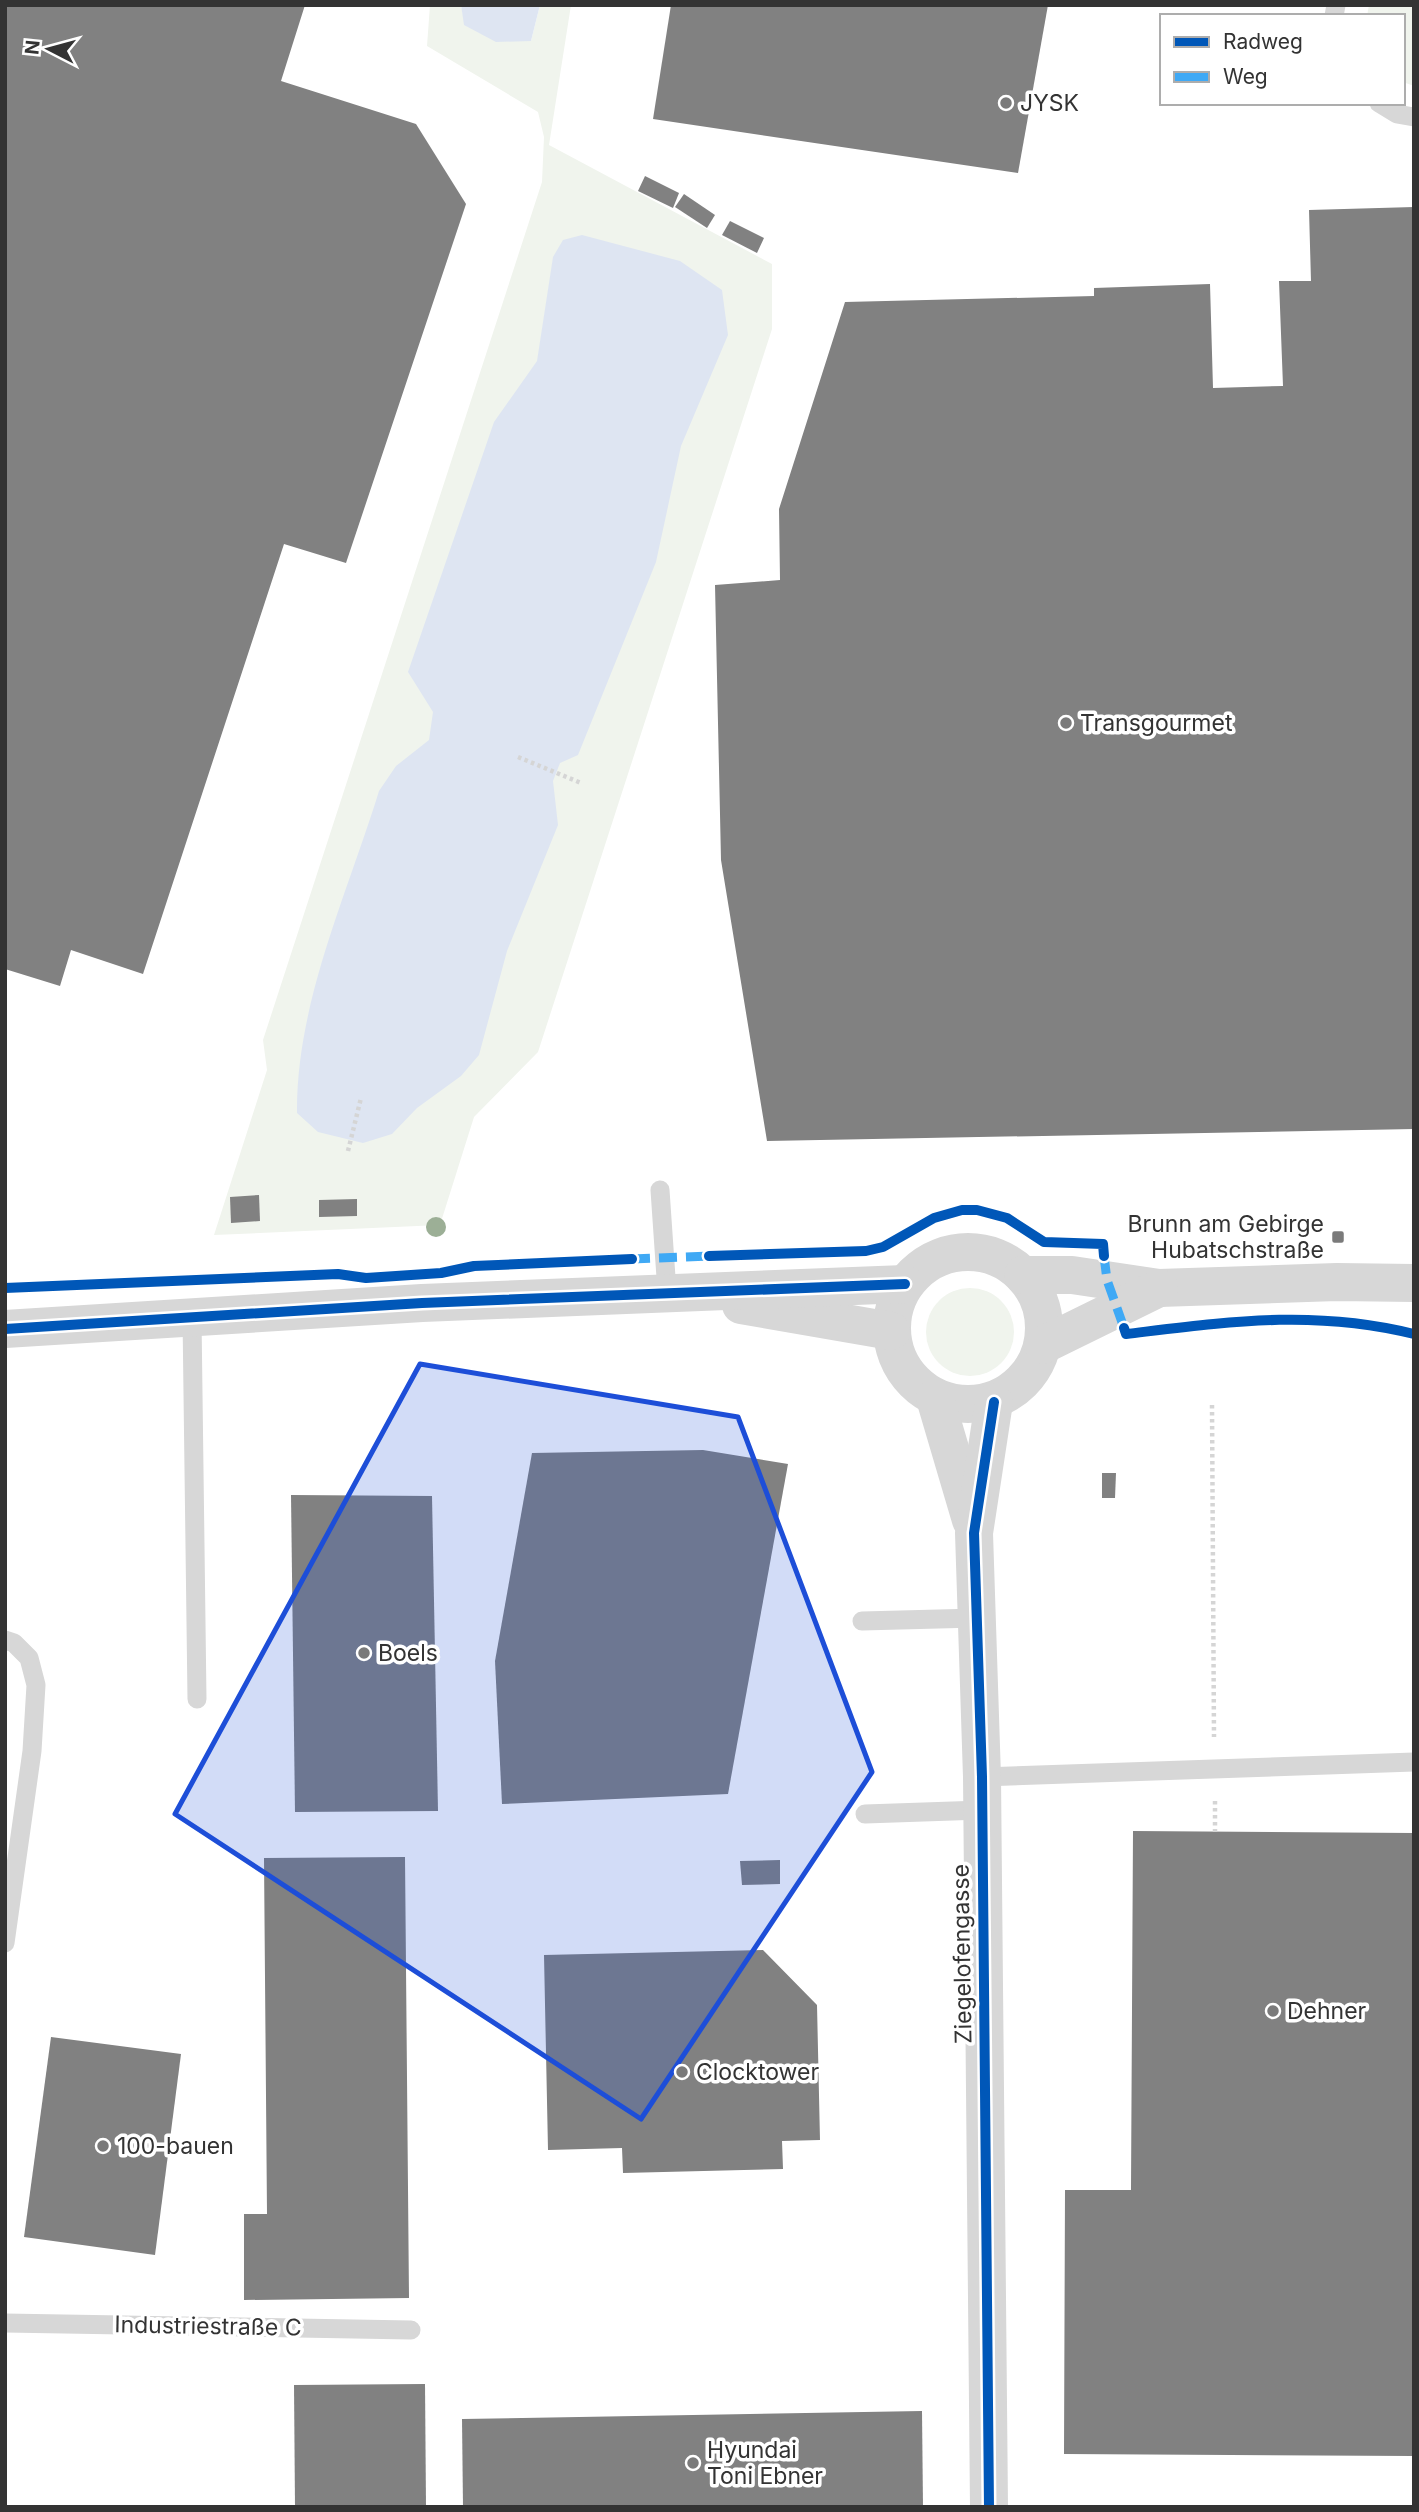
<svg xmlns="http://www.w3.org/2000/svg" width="1419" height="2512" font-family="Inter,sans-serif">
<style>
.green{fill:#f0f4ed}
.water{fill:#dee5f2}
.building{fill:#818181}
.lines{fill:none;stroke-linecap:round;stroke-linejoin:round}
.path{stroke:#d5d5d5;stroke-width:4.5;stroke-dasharray:3.5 3.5;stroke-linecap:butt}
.lane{stroke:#d7d7d7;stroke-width:19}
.street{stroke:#d7d7d7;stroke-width:38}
.quiet{stroke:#3fa9f5;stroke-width:9;stroke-dasharray:18 9;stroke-linecap:butt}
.cycleway-casing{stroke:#fff;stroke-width:15}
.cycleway{stroke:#0057b8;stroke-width:10}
.tree{fill:#9caf96}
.marked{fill:#1d4ed8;fill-opacity:0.2;stroke:#1d4ed8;stroke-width:5;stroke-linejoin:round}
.poi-dot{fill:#7a7a7a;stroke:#fff;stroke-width:2.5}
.labels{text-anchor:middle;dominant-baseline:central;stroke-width:7;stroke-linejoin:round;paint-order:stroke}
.poi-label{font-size:23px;fill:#333;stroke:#fff;text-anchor:start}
.street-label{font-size:23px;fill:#333;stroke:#fff}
</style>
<rect width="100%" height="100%" fill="#fff"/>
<g class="green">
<polygon points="430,5 461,5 465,25 531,41 540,5 571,5 549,145 772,264 772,329 538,1052 474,1117 440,1225 214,1235 267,1070 263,1040 542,182 544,137 538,112 427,46"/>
<polygon points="1369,5 1414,5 1414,86 1403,82 1403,16 1367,16"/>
<circle cx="970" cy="1332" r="44"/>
</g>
<g class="water">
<polygon points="461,5 540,5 531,41 496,42 464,25"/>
<path d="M582,235L680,261L722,290L728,335L681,446L656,562L578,755L560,763L553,781L558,825L507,951L479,1055L461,1076L417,1108L392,1134L363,1143L318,1132L297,1113C296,1003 347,895 379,791L396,766L429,740L433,712L408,672L494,422L537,361L553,257L563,240Z"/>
</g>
<g class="building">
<polygon points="5,5 305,5 281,81 416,124 466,204 346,563 284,544 143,974 71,950 60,986 5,969"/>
<polygon points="671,5 1048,5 1018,173 653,119"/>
<polygon points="645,176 679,193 673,208 638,191"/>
<polygon points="684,194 715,215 707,228 675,207"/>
<polygon points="1414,207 1414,1129 767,1141 721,860 715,585 780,580 779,509 845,302 1094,296 1094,288 1210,284 1213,388 1283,386 1279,281 1311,281 1309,210"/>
<polygon points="730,221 764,238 757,253 722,235"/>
<polygon points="259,1195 260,1221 231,1223 230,1197"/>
<polygon points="357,1199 357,1216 319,1217 319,1200"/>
<polygon points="703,1450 788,1464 728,1794 502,1804 495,1661 532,1453"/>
<polygon points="1102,1473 1116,1473 1115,1498 1102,1498"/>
<polygon points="291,1495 432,1496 438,1811 295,1812"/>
<polygon points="1133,1831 1414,1833 1414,2456 1064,2454 1065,2190 1131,2190"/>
<polygon points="405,1857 409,2298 244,2300 244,2214 267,2214 264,1858"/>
<polygon points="780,1860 780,1884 742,1885 740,1861"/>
<polygon points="763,1950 817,2005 820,2140 782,2141 783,2169 623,2173 622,2148 548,2150 544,1955"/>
<polygon points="51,2037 181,2054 155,2255 24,2237"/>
<polygon points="425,2384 426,2507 295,2507 294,2385"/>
<polygon points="922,2411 923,2507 463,2507 462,2419"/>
</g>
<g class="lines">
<g class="path">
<polyline points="518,757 581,783"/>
<polyline points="348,1151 361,1098"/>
<polyline points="1212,1405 1214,1737"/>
<polyline points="1215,1801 1215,1832"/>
</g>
<g class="lane">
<polyline points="1334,16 1336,5"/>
<polyline points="1379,103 1397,114 1414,117"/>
<polyline points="660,1190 667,1292"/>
<polyline points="192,1317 197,1699"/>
<polyline points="862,1621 977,1618"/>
<polyline points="5,1640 14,1643 29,1658 36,1685 32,1751 5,1943"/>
<polyline points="982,1777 1414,1762"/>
<polyline points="865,1814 982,1810"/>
<polyline points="5,2323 411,2330"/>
</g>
<g class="street">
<circle cx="968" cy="1328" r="76"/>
<polyline points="1023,1275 1072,1275 1159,1288 1337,1282 1414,1283"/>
<polyline points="741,1305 891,1331"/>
<polyline points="5,1329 422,1303 905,1284"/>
<polyline points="1043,1345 1159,1288"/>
<polyline points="935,1398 971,1520"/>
<polyline points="989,2507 982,1777 974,1533 994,1402"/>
</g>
<g class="quiet">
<polyline points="1104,1256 1107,1280 1124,1328"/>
<polyline points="632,1259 709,1256"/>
</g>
<defs>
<g id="cycleway">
<polyline points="709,1256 866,1251 883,1247 934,1218 962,1210 977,1210 1007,1218 1044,1242 1103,1244 1104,1256"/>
<polyline points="5,1288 338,1274 366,1278 441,1273 474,1266 632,1259"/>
<path d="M1124,1328L1126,1334C1227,1322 1313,1309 1414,1334"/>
<polyline points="5,1329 422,1303 905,1284"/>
<polyline points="989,2507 982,1777 974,1533 994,1402"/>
</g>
</defs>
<use href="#cycleway" class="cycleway-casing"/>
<use href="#cycleway" class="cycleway"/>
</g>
<circle class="tree" cx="436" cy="1227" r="10"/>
<path class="marked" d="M420,1364L738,1417L872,1772L641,2119L175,1814Z"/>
<g class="poi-dot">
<circle cx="1006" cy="103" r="7"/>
<circle cx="1066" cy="723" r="7"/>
<rect x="1331" y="1230" width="14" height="14" rx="3.5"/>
<circle cx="364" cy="1653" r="7"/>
<circle cx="1273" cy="2011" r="7"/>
<circle cx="682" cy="2072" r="7"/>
<circle cx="103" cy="2146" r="7"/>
<circle cx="693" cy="2463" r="7"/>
</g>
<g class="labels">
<g class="poi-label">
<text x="1020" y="103">JYSK</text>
<text x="1080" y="723">Transgourmet</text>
<text x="1324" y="1224" text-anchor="end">Brunn am Gebirge<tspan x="1324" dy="26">Hubatschstraße</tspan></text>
<text x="378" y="1653">Boels</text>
<text x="1287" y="2011">Dehner</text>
<text x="696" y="2072">Clocktower</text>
<text x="117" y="2146">100-bauen</text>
<text x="707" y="2450">Hyundai<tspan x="707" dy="26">Toni Ebner</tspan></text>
</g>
<g class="street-label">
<text transform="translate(962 1954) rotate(-91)">Ziegelofengasse</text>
<text transform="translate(208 2326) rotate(1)">Industriestraße C</text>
</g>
</g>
<rect width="1419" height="2512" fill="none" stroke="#333333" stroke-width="14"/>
<rect x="1160" y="14" width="245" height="91" fill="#ffffff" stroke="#adadad" stroke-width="2"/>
<rect x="1174" y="37" width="35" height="10" fill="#0057b8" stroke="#adadad" stroke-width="2"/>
<text x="1223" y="49" font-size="21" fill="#333333">Radweg</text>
<rect x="1174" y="72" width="35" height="10" fill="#3fa9f5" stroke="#adadad" stroke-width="2"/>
<text x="1223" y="84" font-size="21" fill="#333333">Weg</text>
<g transform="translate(49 49) rotate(276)" stroke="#ffffff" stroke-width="5" paint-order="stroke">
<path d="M0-5L12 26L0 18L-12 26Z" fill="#333333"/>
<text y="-10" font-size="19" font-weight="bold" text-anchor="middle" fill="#333333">N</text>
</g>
</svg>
